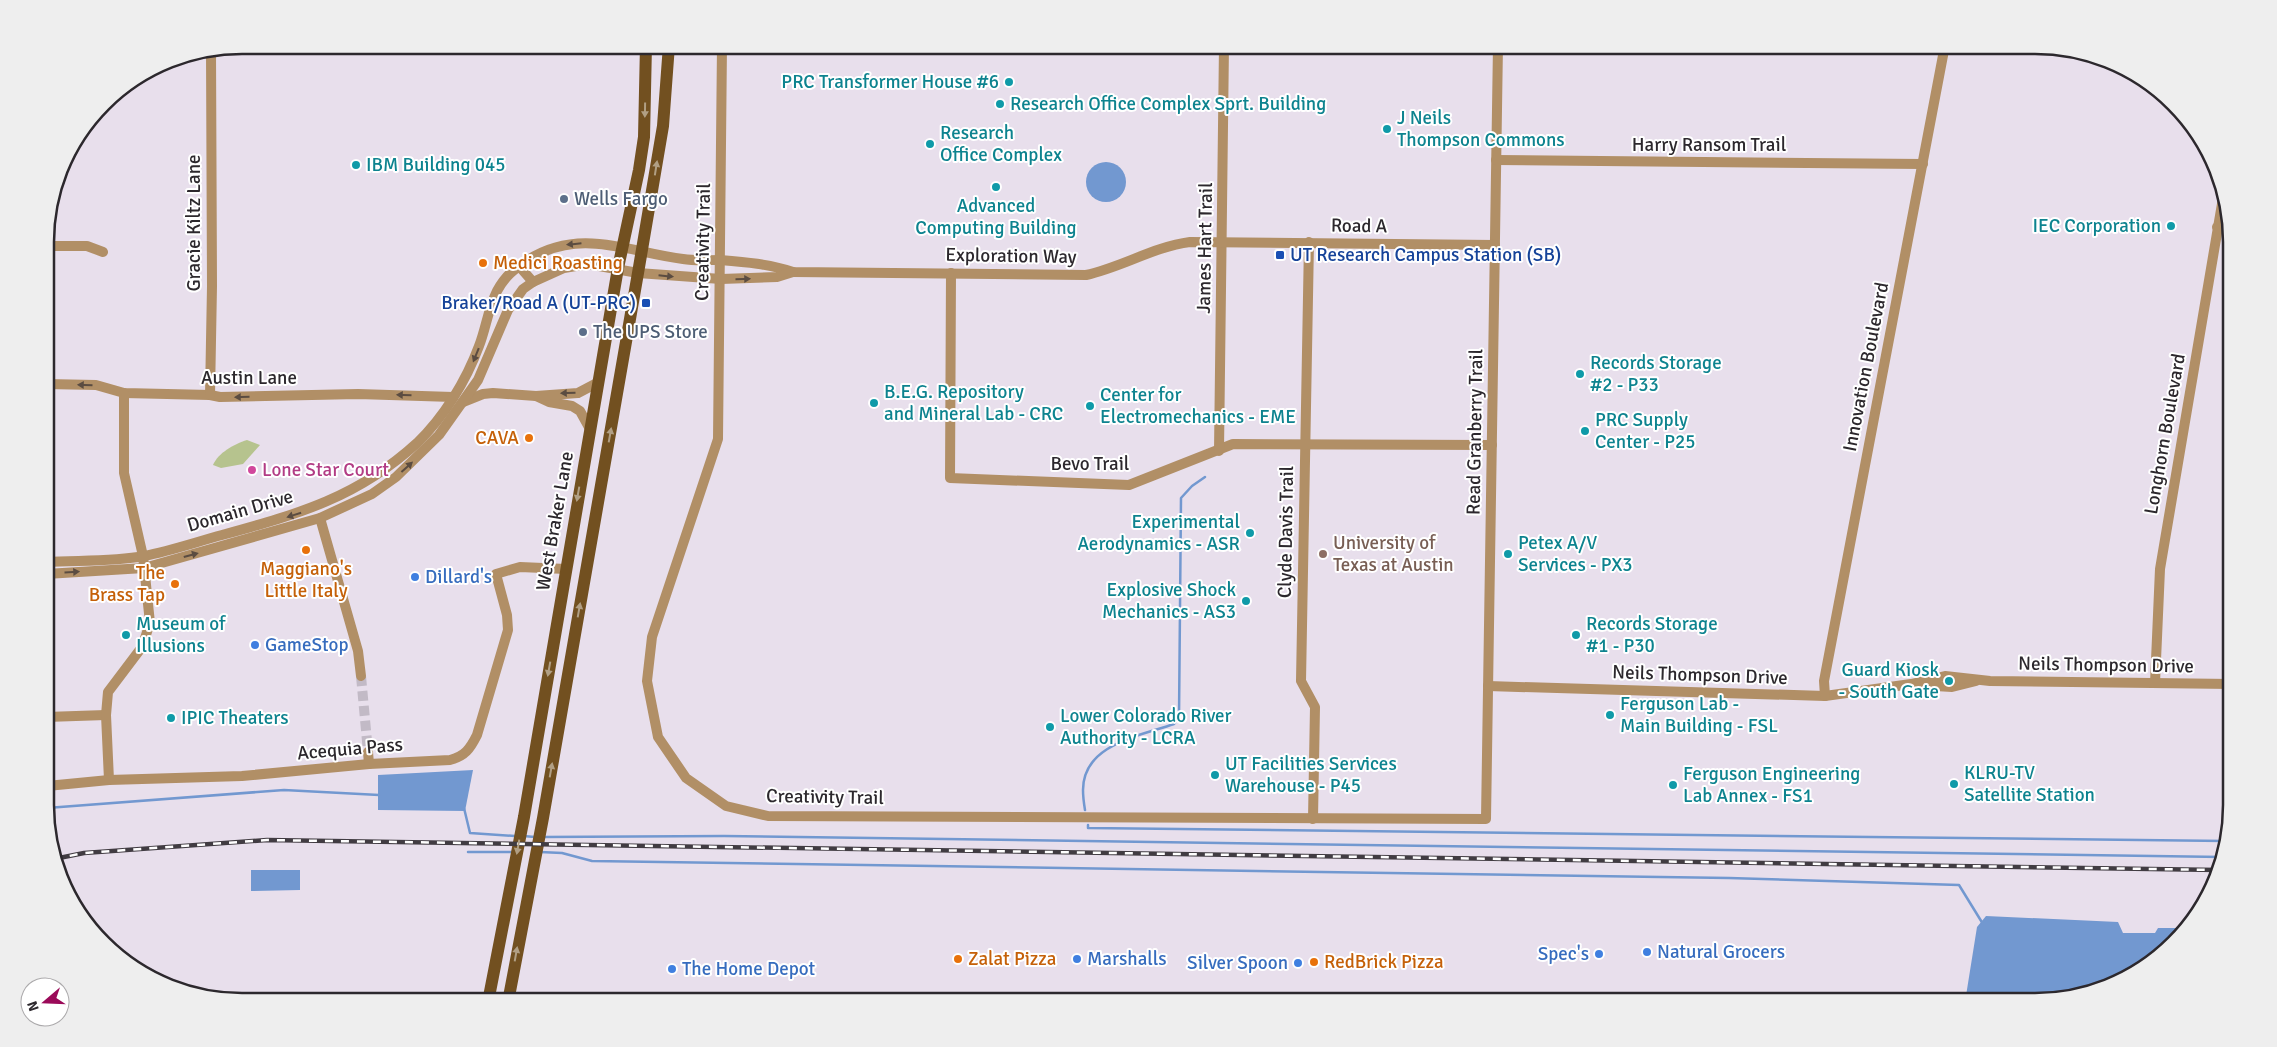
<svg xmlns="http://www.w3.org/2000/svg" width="2277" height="1047" font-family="Signika,sans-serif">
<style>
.green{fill:#b6c38e}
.water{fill:#7298d0}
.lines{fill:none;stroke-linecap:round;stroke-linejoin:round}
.stream{stroke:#7298d0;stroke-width:2.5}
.minor-tunnel{stroke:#c2bac6;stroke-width:10;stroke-dasharray:10 5;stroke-linecap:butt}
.minor{stroke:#b18f66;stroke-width:10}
.major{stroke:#725020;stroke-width:12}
.rail-casing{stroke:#413c42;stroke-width:4.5}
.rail{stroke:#fff;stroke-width:2.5;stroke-dasharray:8;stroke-linecap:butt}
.oneway{fill:#b19f84}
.oneway2{fill:#5b4c41}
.culture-dot{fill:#0f9aa8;stroke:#fff;stroke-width:2}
.service-dot{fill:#5c6f8a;stroke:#fff;stroke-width:2}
.transit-dot{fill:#1a4fb4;stroke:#fff;stroke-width:2}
.food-dot{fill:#e8710a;stroke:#fff;stroke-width:2}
.hotel-dot{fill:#d1479c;stroke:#fff;stroke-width:2}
.education-dot{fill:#8d6e63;stroke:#fff;stroke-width:2}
.shop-dot{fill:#3f7fe0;stroke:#fff;stroke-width:2}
.labels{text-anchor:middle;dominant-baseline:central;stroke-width:4;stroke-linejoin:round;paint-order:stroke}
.culture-label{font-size:19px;fill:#0d838f;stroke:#fff;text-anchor:start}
.street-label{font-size:19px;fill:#2c282d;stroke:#fff}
.service-label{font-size:19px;fill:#4e5e75;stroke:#fff;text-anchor:start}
.transit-label{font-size:19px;fill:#164399;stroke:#fff;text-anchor:start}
.food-label{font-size:19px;fill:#c56008;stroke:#fff;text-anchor:start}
.hotel-label{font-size:19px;fill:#b23c85;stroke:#fff;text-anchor:start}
.education-label{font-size:19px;fill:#785e54;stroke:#fff;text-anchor:start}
.shop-label{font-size:19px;fill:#366cbe;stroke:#fff;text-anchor:start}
.rim{fill:none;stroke:#2c282d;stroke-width:2.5}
</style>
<rect width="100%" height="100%" fill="#e8dfec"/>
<path class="green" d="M247,440L260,445L243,464L221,468L213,465C218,453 234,444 247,440Z"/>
<g class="water">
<circle cx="1106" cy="182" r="20"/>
<polygon points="473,770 465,811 378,810 378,775"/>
<polygon points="251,870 300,870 300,890 251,891"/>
<polygon points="1986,916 2118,922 2123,933 2155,933 2158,928 2188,928 2145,969 2099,991 2048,1002 1965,1002 1977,927"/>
</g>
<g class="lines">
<g class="stream">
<polyline points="47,808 284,790 379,795"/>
<polyline points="464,808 470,833 515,836"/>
<path d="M1085,810C1084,804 1083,797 1083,790C1083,744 1140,736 1174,724L1179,717L1181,498L1192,486L1205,477"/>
<polyline points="1088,825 1088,828 2225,841"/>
<polyline points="523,836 535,837"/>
<polyline points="543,837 724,836 2222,857"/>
<polyline points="468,852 514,852"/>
<polyline points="540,852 562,853 592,861 1729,878 1959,885 1983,924"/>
</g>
<polyline class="minor-tunnel" points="361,676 368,752"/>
<g class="minor">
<polyline points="722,45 718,439 652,637 647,681 658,737 686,778 726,806 768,816 1486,819 1498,45"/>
<polyline points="1496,160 1923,164"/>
<polyline points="2217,227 2230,229"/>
<polyline points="1309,242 1301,681 1315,707 1313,819"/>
<polyline points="45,246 87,246 103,252"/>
<polyline points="519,266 533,282"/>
<polyline points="951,273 950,478 1129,485 1233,444 1492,445"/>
<polyline points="46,384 96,385 124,393 210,395 220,397 358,394 453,397"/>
<polyline points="210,395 212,286 211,51"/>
<polyline points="536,396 549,402 572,406 580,411 590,429"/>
<polyline points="463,402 483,394 493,393 536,396 578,393 597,383"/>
<polyline points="1219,451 1224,45"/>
<polyline points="320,518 358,651 361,676"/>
<path d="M46,562C78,560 112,562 144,556C170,551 196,542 222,535C298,514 357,498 417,443C444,417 466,381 479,346C486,328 488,309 497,291C506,275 513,270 528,260C580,227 628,252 683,259C695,261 707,260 719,260C744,262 770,264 793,272L1086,275C1122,267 1153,247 1190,242L1495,245"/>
<polyline points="46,574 144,568 320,518 372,494 396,477 439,435 478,380 508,310 523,289 533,282 564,268 588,264 638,273 721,279 777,277 793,272"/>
<polyline points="2155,683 2160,569 2224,192"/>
<polyline points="1919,685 1952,687 1976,681"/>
<polyline points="1488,686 1825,696 1911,684 1945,676 1990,681 2232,684"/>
<polyline points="1825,696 1824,681 1945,45"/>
<polyline points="46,717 106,715"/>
<polyline points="368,752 369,764"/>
<polyline points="109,780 106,715 108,692 142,647 150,623 143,556 124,473 124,393"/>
<path d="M47,786L109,780L242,776L369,764L450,760C465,756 470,749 477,735L508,630L507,615L496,574L520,567L566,569"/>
</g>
<g class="major">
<polyline points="488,1002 524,817 618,268 639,170 644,137 646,45"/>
<polyline points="508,1002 543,818 638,273 663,126 669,45"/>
</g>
<defs>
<polyline id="rail" points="54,859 84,853 267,840 2219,870"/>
</defs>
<use href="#rail" class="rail-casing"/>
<use href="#rail" class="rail"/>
</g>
<defs><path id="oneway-solid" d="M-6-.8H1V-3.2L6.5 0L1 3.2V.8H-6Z" transform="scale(1.25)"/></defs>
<g class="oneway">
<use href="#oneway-solid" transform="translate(645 110) rotate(91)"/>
<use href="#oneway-solid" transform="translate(656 168) rotate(-81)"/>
<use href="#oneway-solid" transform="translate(610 435) rotate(-80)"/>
<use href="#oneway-solid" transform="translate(578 494) rotate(100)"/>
<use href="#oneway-solid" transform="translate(579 610) rotate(-80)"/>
<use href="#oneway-solid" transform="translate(549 669) rotate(100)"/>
<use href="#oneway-solid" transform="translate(551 770) rotate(-80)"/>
<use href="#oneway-solid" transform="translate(518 847) rotate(100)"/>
<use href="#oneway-solid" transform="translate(516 954) rotate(-80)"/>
</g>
<g class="oneway2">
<use href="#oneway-solid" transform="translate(574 244) rotate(174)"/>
<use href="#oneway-solid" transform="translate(666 276) rotate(6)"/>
<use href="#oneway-solid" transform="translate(743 279) rotate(-1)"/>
<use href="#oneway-solid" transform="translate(476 355) rotate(112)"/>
<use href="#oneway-solid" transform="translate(85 385) rotate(-178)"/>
<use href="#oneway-solid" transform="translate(568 393) rotate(178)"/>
<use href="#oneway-solid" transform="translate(404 395) rotate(-178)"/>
<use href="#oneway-solid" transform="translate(242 397) rotate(179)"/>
<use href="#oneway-solid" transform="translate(407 467) rotate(-42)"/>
<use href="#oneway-solid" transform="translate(294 515) rotate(162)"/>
<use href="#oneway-solid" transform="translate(191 555) rotate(-15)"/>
<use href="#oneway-solid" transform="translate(72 572) rotate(-3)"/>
</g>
<g class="culture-dot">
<circle cx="1009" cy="82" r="5"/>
<circle cx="1000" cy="104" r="5"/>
<circle cx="1387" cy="129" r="5"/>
<circle cx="930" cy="144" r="5"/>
<circle cx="356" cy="165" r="5"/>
<circle cx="996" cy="187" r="5"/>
<circle cx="2171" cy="226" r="5"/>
<circle cx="1580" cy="374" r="5"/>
<circle cx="874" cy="403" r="5"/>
<circle cx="1090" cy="406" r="5"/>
<circle cx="1585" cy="431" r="5"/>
<circle cx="1250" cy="533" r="5"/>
<circle cx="1508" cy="554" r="5"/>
<circle cx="1246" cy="601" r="5"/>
<circle cx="126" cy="635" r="5"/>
<circle cx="1576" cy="635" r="5"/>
<circle cx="1949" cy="681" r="5"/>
<circle cx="1610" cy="715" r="5"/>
<circle cx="171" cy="718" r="5"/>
<circle cx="1050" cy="727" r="5"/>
<circle cx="1215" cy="775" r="5"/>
<circle cx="1954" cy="784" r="5"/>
<circle cx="1673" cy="785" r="5"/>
</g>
<g class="service-dot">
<circle cx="564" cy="199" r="5"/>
<circle cx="583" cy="332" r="5"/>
</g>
<g class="transit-dot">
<rect x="1275" y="250" width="10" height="10" rx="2.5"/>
<rect x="641" y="298" width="10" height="10" rx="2.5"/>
</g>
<g class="food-dot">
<circle cx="483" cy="263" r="5"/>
<circle cx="529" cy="438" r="5"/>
<circle cx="306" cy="550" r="5"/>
<circle cx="175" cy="584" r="5"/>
<circle cx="958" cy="959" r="5"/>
<circle cx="1314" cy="962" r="5"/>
</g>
<circle class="hotel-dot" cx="252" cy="470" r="5"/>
<circle class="education-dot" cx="1323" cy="554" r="5"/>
<g class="shop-dot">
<circle cx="415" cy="577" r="5"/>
<circle cx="255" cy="645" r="5"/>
<circle cx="1647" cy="952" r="5"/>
<circle cx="1599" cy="954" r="5"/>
<circle cx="1077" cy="959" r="5"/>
<circle cx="1298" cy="963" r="5"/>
<circle cx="672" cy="969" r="5"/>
</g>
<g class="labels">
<g class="culture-label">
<text x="999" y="82" text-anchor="end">PRC Transformer House #6</text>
<text x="1010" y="104">Research Office Complex Sprt. Building</text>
<text x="1397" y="118">J Neils<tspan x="1397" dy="22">Thompson Commons</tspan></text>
<text x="940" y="133">Research<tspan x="940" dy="22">Office Complex</tspan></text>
<text x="366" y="165">IBM Building 045</text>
<text x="996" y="206" text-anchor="middle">Advanced<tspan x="996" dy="22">Computing Building</tspan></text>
<text x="2161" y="226" text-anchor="end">IEC Corporation</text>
<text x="1590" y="363">Records Storage<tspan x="1590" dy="22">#2 - P33</tspan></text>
<text x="884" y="392">B.E.G. Repository<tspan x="884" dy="22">and Mineral Lab - CRC</tspan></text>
<text x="1100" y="395">Center for<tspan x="1100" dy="22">Electromechanics - EME</tspan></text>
<text x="1595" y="420">PRC Supply<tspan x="1595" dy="22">Center - P25</tspan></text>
<text x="1240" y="522" text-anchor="end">Experimental<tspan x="1240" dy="22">Aerodynamics - ASR</tspan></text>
<text x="1518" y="543">Petex A/V<tspan x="1518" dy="22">Services - PX3</tspan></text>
<text x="1236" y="590" text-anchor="end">Explosive Shock<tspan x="1236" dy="22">Mechanics - AS3</tspan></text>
<text x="136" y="624">Museum of<tspan x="136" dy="22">Illusions</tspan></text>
<text x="1586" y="624">Records Storage<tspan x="1586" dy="22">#1 - P30</tspan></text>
<text x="1939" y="670" text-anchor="end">Guard Kiosk<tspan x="1939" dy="22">- South Gate</tspan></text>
<text x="1620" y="704">Ferguson Lab -<tspan x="1620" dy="22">Main Building - FSL</tspan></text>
<text x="1060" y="716">Lower Colorado River<tspan x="1060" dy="22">Authority - LCRA</tspan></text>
<text x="181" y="718">IPIC Theaters</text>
<text x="1225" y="764">UT Facilities Services<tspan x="1225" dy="22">Warehouse - P45</tspan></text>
<text x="1964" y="773">KLRU-TV<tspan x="1964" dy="22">Satellite Station</tspan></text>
<text x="1683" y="774">Ferguson Engineering<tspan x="1683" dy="22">Lab Annex - FS1</tspan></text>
</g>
<g class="street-label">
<text x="1709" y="145">Harry Ransom Trail</text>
<text transform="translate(194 223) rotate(-90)">Gracie Kiltz Lane</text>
<text transform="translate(1359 226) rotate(1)">Road A</text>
<text transform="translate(703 242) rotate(-89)">Creativity Trail</text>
<text transform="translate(1205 248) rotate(-89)">James Hart Trail</text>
<text transform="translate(1011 256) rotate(1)">Exploration Way</text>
<text transform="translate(1866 367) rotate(-79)">Innovation Boulevard</text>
<text x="249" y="378">Austin Lane</text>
<text transform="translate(1475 432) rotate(-89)">Read Granberry Trail</text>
<text transform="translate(2165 434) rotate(-80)">Longhorn Boulevard</text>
<text x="1090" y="464">Bevo Trail</text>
<text transform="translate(240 511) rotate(-16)">Domain Drive</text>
<text transform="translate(555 521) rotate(-80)">West Braker Lane</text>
<text transform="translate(1286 532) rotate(-89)">Clyde Davis Trail</text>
<text transform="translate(2106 665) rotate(1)">Neils Thompson Drive</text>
<text transform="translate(1700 675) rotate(2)">Neils Thompson Drive</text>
<text transform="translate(350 749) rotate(-5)">Acequia Pass</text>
<text transform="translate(825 797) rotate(1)">Creativity Trail</text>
</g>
<g class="service-label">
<text x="574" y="199">Wells Fargo</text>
<text x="593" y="332">The UPS Store</text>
</g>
<g class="transit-label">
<text x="1290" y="255">UT Research Campus Station (SB)</text>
<text x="636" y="303" text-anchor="end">Braker/Road A (UT-PRC)</text>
</g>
<g class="food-label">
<text x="493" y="263">Medici Roasting</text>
<text x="519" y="438" text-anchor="end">CAVA</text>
<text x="306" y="569" text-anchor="middle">Maggiano's<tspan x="306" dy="22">Little Italy</tspan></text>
<text x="165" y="573" text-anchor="end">The<tspan x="165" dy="22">Brass Tap</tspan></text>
<text x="968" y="959">Zalat Pizza</text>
<text x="1324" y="962">RedBrick Pizza</text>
</g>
<g class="hotel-label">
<text x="262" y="470">Lone Star Court</text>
</g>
<g class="education-label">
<text x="1333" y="543">University of<tspan x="1333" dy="22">Texas at Austin</tspan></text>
</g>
<g class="shop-label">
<text x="425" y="577">Dillard's</text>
<text x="265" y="645">GameStop</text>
<text x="1657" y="952">Natural Grocers</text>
<text x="1589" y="954" text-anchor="end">Spec's</text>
<text x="1087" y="959">Marshalls</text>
<text x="1288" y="963" text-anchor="end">Silver Spoon</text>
<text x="682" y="969">The Home Depot</text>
</g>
</g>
<path d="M0 0H2277V1047H0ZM242 54H2035A188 188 0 0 1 2223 242V805A188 188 0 0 1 2035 993H242A188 188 0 0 1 54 805V242A188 188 0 0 1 242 54Z" fill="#eee" fill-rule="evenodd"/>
<path class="rim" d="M242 54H2035A188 188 0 0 1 2223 242V805A188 188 0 0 1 2035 993H242A188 188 0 0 1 54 805V242A188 188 0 0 1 242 54Z"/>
<g transform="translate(45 1002) rotate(251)"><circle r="24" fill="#ffffff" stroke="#aba9ab"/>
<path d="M0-4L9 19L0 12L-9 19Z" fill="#9b0a59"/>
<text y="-8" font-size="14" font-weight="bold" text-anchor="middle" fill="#2c282d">N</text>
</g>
</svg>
